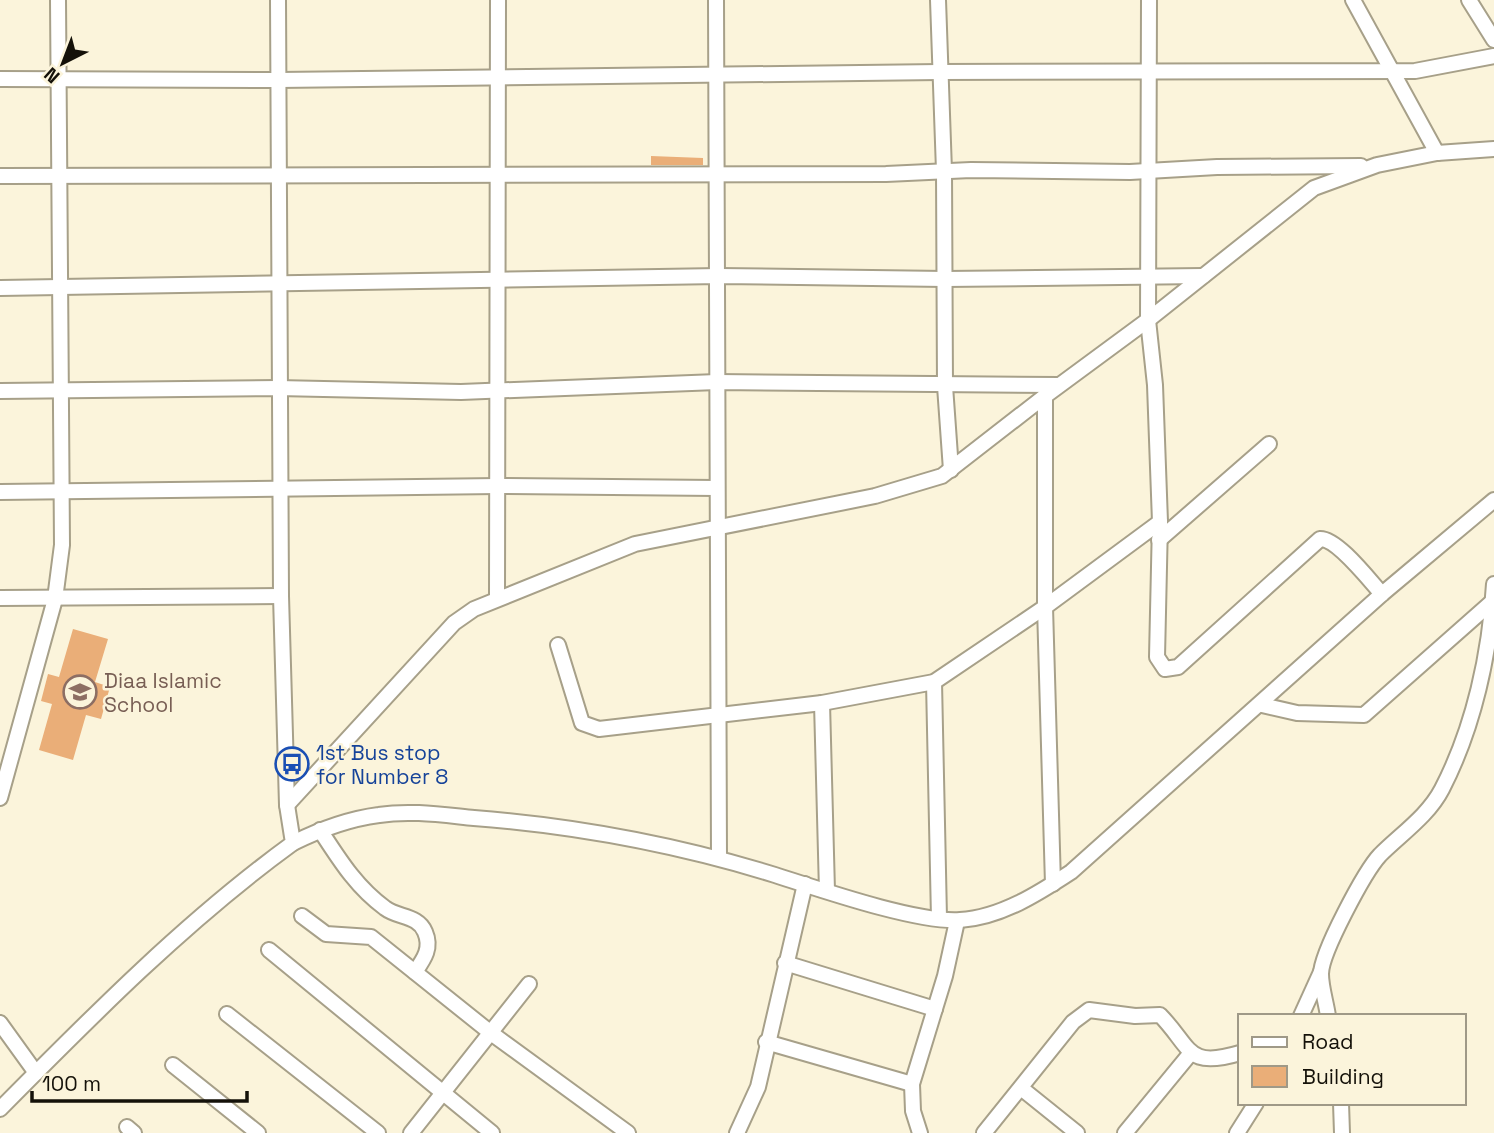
<svg xmlns="http://www.w3.org/2000/svg" width="1494" height="1133" font-family="'Space Grotesk',sans-serif">
<style>
.building{fill:#eaae78}
.lines{fill:none;stroke-linecap:round;stroke-linejoin:round}
.minor-casing{stroke:#a7a089;stroke-width:18}
.minor{stroke:#fff;stroke-width:14}
.labels{text-anchor:middle;dominant-baseline:central;stroke-width:5;stroke-linejoin:round;paint-order:stroke}
.education-label{font-size:21px;fill:#785e54;stroke:#fbf4db;text-anchor:start}
.transit-label{font-size:21px;fill:#164399;stroke:#fbf4db;text-anchor:start}
</style>
<rect width="100%" height="100%" fill="#fbf4db"/>
<g class="building">
<polygon points="651,156 703,158 703,165 651,165"/>
<polygon points="73,629 108,639 95,682 110,687 101,719 86,715 73,760 39,750 52,704 41,701 48,674 59,677"/>
</g>
<g class="lines">
<defs>
<g id="minor">
<polyline points="716,0 719,858"/>
<polyline points="938,0 944,171 945,386 951,470"/>
<path d="M1149,0L1148,320L1155,385L1160,522L1157,657L1165,669L1178,667L1320,539C1337,538 1370,581 1382,594"/>
<polyline points="1353,0 1437,153"/>
<polyline points="1469,0 1494,40"/>
<polyline points="0,79 279,80 939,72 1415,71 1494,56"/>
<polyline points="0,176 886,174 971,170 1130,172 1217,167 1361,166"/>
<polyline points="0,288 719,276 945,279 1203,276"/>
<polyline points="0,391 278,388 461,392 717,382 1058,385"/>
<polyline points="1045,396 1045,607 1053,884"/>
<polyline points="0,492 498,486 716,488"/>
<polyline points="1159,540 1269,444"/>
<polyline points="0,598 281,596"/>
<polyline points="497,599 498,0"/>
<polyline points="558,645 582,723 599,729 822,703 934,682 1045,607 1160,522"/>
<polyline points="934,682 939,918"/>
<polyline points="822,703 827,891"/>
<polyline points="1262,705 1297,713 1364,715 1493,601"/>
<polyline points="0,798 55,599 62,545 58,0"/>
<polyline points="287,805 454,623 474,609 635,544 875,496 942,476 1045,396 1148,320 1314,188 1377,165 1437,153 1494,149"/>
<path d="M320,830C339,859 356,887 385,908C398,918 418,915 425,932C432,948 424,959 415,972"/>
<path d="M293,843C321,829 348,819 379,815C410,810 443,815 474,818C576,826 678,845 775,875C819,889 917,923 960,920C1000,918 1039,893 1071,872L1382,594L1494,500"/>
<polyline points="302,916 326,934 371,937 491,1033 628,1133"/>
<polyline points="269,950 492,1133"/>
<polyline points="785,963 935,1009"/>
<polyline points="227,1014 378,1133"/>
<polyline points="1301,1016 1321,972"/>
<path d="M1328,1016C1326,1002 1321,987 1321,974C1321,953 1365,871 1380,855C1401,834 1428,816 1442,789C1474,727 1490,653 1494,584"/>
<polyline points="0,1023 36,1073"/>
<polyline points="766,1042 912,1084"/>
<polyline points="173,1065 258,1133"/>
<polyline points="1021,1088 1077,1133"/>
<polyline points="1341,1103 1342,1133"/>
<path d="M0,1109C92,1016 187,920 293,843L287,805L281,596L278,0"/>
<polyline points="127,1127 134,1133"/>
<polyline points="411,1133 529,984"/>
<polyline points="737,1133 758,1087 805,884"/>
<polyline points="920,1133 913,1111 912,1084 945,976 957,921"/>
<path d="M984,1133L1073,1022L1089,1010L1135,1016L1160,1015C1192,1048 1186,1069 1240,1053"/>
<polyline points="1125,1133 1190,1054"/>
<polyline points="1237,1133 1256,1103"/>
</g>
</defs>
<use href="#minor" class="minor-casing"/>
<use href="#minor" class="minor"/>
</g>
<defs>
<symbol id="school-ring" viewBox="-11 -11 22 22"><circle r="9.5" fill="#fbf4db" stroke="#8d6e63" stroke-width="1.5"/><path d="M0-5L7-2L0 1L-7-2ZM-4 1L0 2.5L4 1V4Q0 6-4 4Z" fill="#8d6e63"/></symbol>
<symbol id="bus-ring" viewBox="-11 -11 22 22"><circle r="9.5" fill="#fbf4db" stroke="#1a4fb4" stroke-width="1.5"/><path d="M-5-6H5V4H4V6H2V4H-2V6H-4V4H-5ZM-3.5-4V0h7V-4ZM-3.5 1.2v1.5H-2V1.2ZM2 1.2v1.5H3.5V1.2Z" fill="#1a4fb4"/></symbol>
</defs>
<g fill-rule="evenodd">
<use href="#school-ring" x="61" y="673" width="38" height="38"/>
<use href="#bus-ring" x="273" y="745" width="38" height="38"/>
</g>
<g class="labels">
<g class="education-label">
<text x="104" y="680">Diaa Islamic<tspan x="104" dy="24">School</tspan></text>
</g>
<g class="transit-label">
<text x="316" y="752">1st Bus stop<tspan x="316" dy="24">for Number 8</tspan></text>
</g>
</g>
<rect x="1238" y="1014" width="228" height="91" fill="#fbf4db" stroke="#9f9987" stroke-width="2"/>
<rect x="1252" y="1037" width="35" height="10" fill="#ffffff" stroke="#9f9987" stroke-width="2"/>
<text x="1302" y="1049" font-size="21" fill="#141109">Road</text>
<rect x="1252" y="1066" width="35" height="21" fill="#eaae78" stroke="#9f9987" stroke-width="2"/>
<text x="1302" y="1084" font-size="21" fill="#141109">Building</text>
<g transform="translate(63 63) rotate(222)" stroke="#fbf4db" stroke-width="5" paint-order="stroke">
<path d="M0-5L12 26L0 18L-12 26Z" fill="#141109"/>
<text y="-10" font-size="19" font-weight="bold" text-anchor="middle" fill="#141109">N</text>
</g>
<path d="M32 1091v10h215v-10" fill="none" stroke="#141109" stroke-width="3.5"/>
<text x="42" y="1091" font-size="21" fill="#141109" stroke="#fbf4db" stroke-width="5" paint-order="stroke">100 m</text>
</svg>
